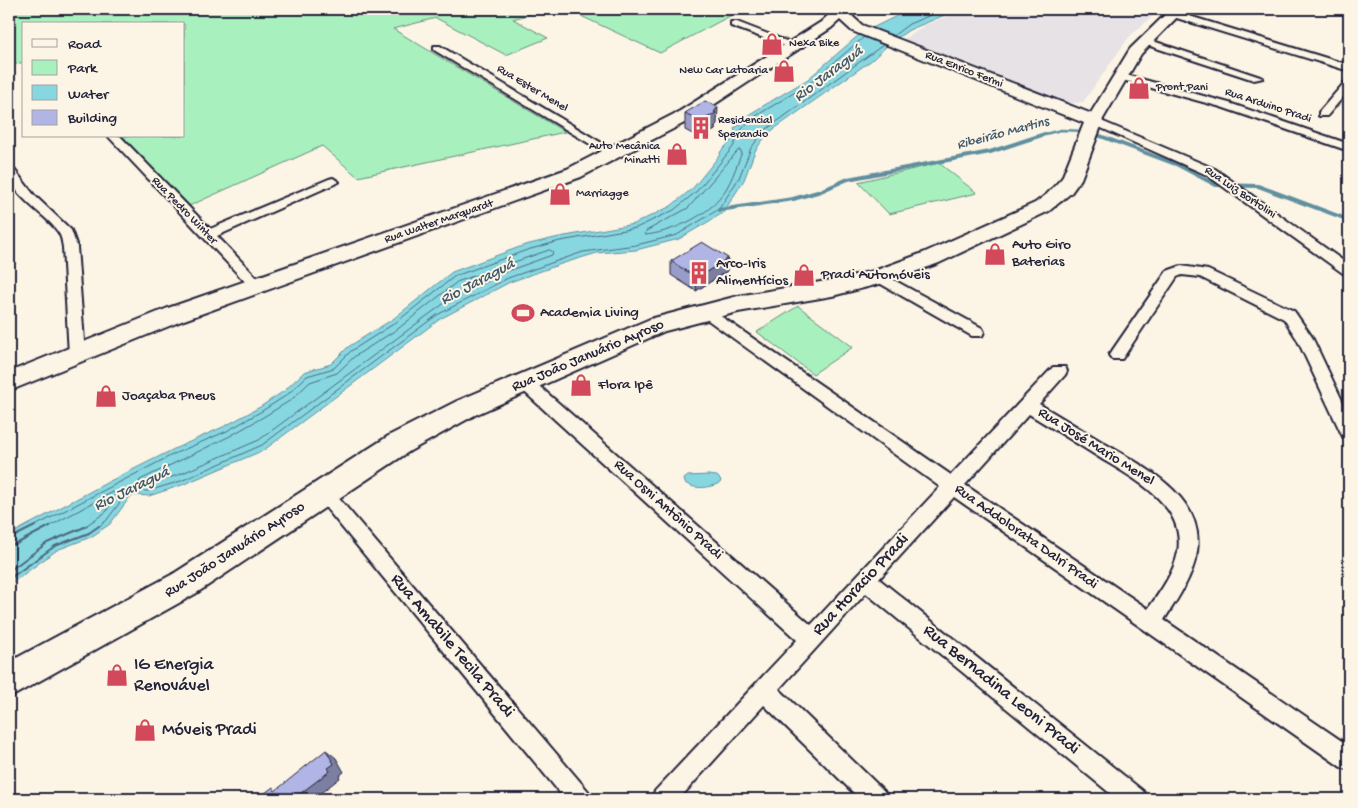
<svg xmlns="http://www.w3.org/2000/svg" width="1358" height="808" font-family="'Gochi Hand',sans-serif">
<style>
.built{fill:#e6e2e5}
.green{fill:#a8f1be;stroke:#658a7c}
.water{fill:#87d7e1;stroke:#5f8f9f}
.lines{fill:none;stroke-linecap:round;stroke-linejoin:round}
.shore-far1{stroke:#4a6a7d;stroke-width:1}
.shore{stroke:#4a6a7d;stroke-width:2}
.stream-far1{stroke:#5f8f9f;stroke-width:2.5}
.stream{stroke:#5f8f9f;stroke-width:4}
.street-casing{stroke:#22223b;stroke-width:4}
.secondary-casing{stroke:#22223b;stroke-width:4}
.primary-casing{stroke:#22223b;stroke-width:4}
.street{fill:#fcf5e5;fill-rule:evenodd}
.secondary{fill:#fcf5e5;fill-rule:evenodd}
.primary{fill:#fcf5e5;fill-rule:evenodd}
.wall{fill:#989cc6;stroke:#22223b}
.shaded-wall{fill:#7c7fa1;stroke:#22223b}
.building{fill:#b1b5e6;stroke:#22223b}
.labels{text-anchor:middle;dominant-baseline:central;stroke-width:4;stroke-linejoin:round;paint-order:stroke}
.far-poi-label{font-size:12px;fill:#22223b;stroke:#fcf5e5;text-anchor:start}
.far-street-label{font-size:12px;fill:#22223b;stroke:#fcf5e5}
.far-water-label{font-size:14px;font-style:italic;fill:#40586d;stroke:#fcf5e5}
.poi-label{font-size:15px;fill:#22223b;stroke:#fcf5e5;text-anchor:start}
.street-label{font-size:15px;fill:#22223b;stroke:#fcf5e5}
.water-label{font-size:16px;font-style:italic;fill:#40586d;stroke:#fcf5e5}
.near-street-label{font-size:18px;fill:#22223b;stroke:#fcf5e5}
.near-poi-label{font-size:18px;fill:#22223b;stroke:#fcf5e5;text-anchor:start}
</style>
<rect width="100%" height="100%" fill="#fcf5e5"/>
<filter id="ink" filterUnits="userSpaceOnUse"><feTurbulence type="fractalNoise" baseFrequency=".02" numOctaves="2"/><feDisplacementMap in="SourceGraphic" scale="10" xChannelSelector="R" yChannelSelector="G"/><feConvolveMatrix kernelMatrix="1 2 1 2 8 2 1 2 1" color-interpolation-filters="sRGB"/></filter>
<g filter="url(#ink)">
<polygon class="built" points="966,9 1161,9 1129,37 1083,102 1068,104 902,40 927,24"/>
<g class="green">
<polygon points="9,9 549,9 513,19 548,38 506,55 436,18 393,29 565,132 358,177 322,146 189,206 119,136 184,136 184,24 24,24 24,62 9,66"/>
<polygon points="566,9 743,9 660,53"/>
<polygon points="939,163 977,193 889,214 858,182"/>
<polygon points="798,306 853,347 813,374 757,332"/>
</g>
<g class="water">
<polygon points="911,9 959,9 909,30 890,43 872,60 767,134 755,151 744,180 723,213 679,239 636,250 597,253 564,263 510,282 440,319 264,450 182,485 149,496 136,495 130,497 110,524 91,537 57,550 9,585 9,535 110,481 174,449 225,426 260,407 284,391 304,372 331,364 348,347 393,319 452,272 525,245 559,237 634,224 671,206 693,188 719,156 721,151 730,142 735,132 734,128 741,124 748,115 808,79 860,34"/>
<path d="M708,475L717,476L721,480L720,483C710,487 697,491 685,483L684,479L688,476Z"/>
</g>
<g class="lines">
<g class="shore-far1">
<polyline points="893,36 909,24 945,9"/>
<path d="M739,150L742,152C736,167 731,184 720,198C705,217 669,233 645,235L646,231L688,208Z"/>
<polygon points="550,250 553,252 552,255 505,272 446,302 259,440 178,475 147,485 139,483 140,480 230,436 265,416 291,400 310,382 337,373 355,356 399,328 457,282"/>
<polyline points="33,527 176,453 227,431 262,411 287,395 307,376 334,368 351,351 395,323 455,276 527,250 560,241 636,228 674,210 697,191 733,147 741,130 751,119 810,83 864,37"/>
<polyline points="48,527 113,492 116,494 106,512 84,527"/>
<polyline points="98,527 106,521 127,493 135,490 148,491 181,481 262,445 437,315 508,278 583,252 636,245 677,235 719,209 739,178 751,148 764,131 883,45"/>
</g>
<g class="shore">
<polyline points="9,539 35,526"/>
<polyline points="9,545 16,544 50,526"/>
<polyline points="9,571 47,543 87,526"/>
<polyline points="9,579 55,546 89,533 99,526"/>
</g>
<g class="stream-far1">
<polyline points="1093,133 1098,135"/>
<polyline points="1041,135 1061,130 1086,131"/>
</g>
<g class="stream">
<polyline points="1095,134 1178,165 1216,185 1258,186 1349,220"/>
<polyline points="719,210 793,199 821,191 848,179 990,152 1045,134"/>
</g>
<defs>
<g id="street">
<polygon points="1173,11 1349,65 1349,71 1170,16 1168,14"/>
<polygon points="731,22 737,22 799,46 791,48 731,26"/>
<polygon points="1141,39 1147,39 1263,78 1254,80 1141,43"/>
<polygon points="434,46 440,46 620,154 618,156 610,156 434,50"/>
<polygon points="1119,73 1229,103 1349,144 1349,151 1221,107 1115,78 1115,74"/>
<polygon points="1349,81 1349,90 1327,116 1319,116 1319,112 1345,82"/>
<polygon points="1094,118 1215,169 1349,265 1349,275 1344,274 1207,175 1090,123 1090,119"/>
<polygon points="108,136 120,136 210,229 329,179 333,178 339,182 217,236 261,282 263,285 256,290 251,288"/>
<path d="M9,167L13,168L34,195L71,230L77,247L85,355L82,359H72L69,355L63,247C62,243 62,239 60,235C49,214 7,197 9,167Z"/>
<polygon points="1181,266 1208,270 1294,311 1312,337 1349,415 1349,439 1343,437 1297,339 1284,319 1200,277 1182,275 1177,277 1122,359 1112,359 1109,355 1112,351 1167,271"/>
<polygon points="879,272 982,328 984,332 982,336 972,336 874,280 872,277 874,274"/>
<path d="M706,306L951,475L1053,367H1065L1067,371L1065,375L1039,404C1061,417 1084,431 1107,445C1146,468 1205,497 1197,552C1193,576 1177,600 1164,620L1349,746V770L1341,767L954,497L879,579L1143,791L1147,799H1117L866,593L779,689L884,791L888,799H860L764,705L679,799H651L655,791L797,640L518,386L516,382L518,378H530L811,625L940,487L701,315L699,311L701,307ZM1029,414C1052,428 1075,442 1097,456C1132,478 1186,503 1178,552C1174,573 1160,592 1148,609L965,485Z"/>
<polygon points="324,485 330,488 588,791 592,799 565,799 318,498 315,493 318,488"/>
</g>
<polygon id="secondary" points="1171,9 1185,9 1141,54 1100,124 1088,124 1086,121 1130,49"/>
<polygon id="primary" points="835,9 850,9 853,17 862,25 1100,117 1103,121 1081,179 1071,193 1049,211 939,263 887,282 832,296 738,312 665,331 475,415 410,451 195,594 9,698 9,662 173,574 390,435 457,401 650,319 738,296 832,280 874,271 923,253 1035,203 1047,194 1062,178 1084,123 852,31 840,20 831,28 692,119 581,177 184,320 9,391 9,372 168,308 567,169 680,111 821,22"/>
</defs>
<use href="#street" class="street-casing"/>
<use href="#secondary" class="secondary-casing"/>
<use href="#primary" class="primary-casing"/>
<use href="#street" class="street"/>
<use href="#secondary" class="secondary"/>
<use href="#primary" class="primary"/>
</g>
<g class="wall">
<polygon points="1273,9 1284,9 1281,11"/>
<polygon points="685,113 717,124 715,126 715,130 700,138 685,130"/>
<polygon points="671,261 727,271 696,291 671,275"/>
</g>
<g class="shaded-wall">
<polygon points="718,107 717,124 715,126 715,130 700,138 701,121 714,112"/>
<polygon points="728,258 727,271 696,291 697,278"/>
<polygon points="326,750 336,758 344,772 339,776 340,778 313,799 293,799 328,768"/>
</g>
<g class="building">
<polygon points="705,101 718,107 714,112 716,113 701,121 685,113"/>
<polygon points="702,242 728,258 697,278 671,261"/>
<polygon points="326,750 334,764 328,768 330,771 293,799 257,799 273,787 275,791"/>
</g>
</g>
<defs>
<symbol id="shop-bare" viewBox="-9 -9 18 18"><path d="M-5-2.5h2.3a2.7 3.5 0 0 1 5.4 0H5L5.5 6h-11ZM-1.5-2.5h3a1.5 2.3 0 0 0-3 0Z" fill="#d1495b" stroke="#fcf5e5" stroke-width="2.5" paint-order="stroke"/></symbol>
<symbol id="building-bare" viewBox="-9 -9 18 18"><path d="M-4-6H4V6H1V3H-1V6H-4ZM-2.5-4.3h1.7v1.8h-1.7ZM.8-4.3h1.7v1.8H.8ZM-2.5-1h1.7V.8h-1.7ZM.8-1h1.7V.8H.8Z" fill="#d1495b" stroke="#fcf5e5" stroke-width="2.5" paint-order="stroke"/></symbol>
<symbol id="stadium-bare" viewBox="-9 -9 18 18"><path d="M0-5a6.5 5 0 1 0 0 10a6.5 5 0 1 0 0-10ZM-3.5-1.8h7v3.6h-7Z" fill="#d1495b" stroke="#fcf5e5" stroke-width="2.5" paint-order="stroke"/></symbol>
</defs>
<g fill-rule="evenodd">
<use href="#shop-bare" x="756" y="28" width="32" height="32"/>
<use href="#shop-bare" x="768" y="55" width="32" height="32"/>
<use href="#shop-bare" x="1123" y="72" width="32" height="32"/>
<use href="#building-bare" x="685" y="112" width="32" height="32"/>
<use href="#shop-bare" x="661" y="138" width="32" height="32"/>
<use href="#shop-bare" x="544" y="178" width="32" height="32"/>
<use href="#shop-bare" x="979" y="238" width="32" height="32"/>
<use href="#building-bare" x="683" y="257" width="32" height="32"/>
<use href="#shop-bare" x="788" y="259" width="32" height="32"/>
<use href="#stadium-bare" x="507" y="297" width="32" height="32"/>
<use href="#shop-bare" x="565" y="369" width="32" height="32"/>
<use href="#shop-bare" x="90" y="380" width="32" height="32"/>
<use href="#shop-bare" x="101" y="659" width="32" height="32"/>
<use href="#shop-bare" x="129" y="714" width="32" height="32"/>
</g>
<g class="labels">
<g class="far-poi-label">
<text x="789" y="44">Nexa Bike</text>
<text x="768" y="71" text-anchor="end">New Car Latoaria</text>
<text x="1156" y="88">Pront Pani</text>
<text x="718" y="121">Residencial<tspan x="718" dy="14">Sperandio</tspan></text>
<text x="660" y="147" text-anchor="end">Auto Mecânica<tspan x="660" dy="14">Minatti</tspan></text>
<text x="576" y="194">Marriagge</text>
</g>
<g class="far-street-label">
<text transform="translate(964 70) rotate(21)">Rua Enrico Fermi</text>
<text transform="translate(532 89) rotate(31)">Rua Ester Menel</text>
<text transform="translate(1268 106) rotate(18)">Rua Arduino Pradi</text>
<text transform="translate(1240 193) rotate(34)">Rua Luiz Bortolini</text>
<text transform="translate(184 211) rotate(46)">Rua Pedro Winter</text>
<text transform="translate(439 222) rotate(-19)">Rua Walter Marquardt</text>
</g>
<g class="far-water-label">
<text transform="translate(1003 134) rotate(-15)">Ribeirão Martins</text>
</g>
<g class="poi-label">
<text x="1012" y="245">Auto Giro<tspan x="1012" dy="17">Baterias</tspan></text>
<text x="716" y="264">Arco-Iris<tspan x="716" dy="17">Alimentícios</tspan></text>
<text x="821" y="275">Pradi Automóveis</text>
<text x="540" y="313">Academia Living</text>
<text x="598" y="385">Flora Ipê</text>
<text x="122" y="396">Joaçaba Pneus</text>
</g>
<g class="street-label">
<text transform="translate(588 356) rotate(-23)">Rua João Januário Ayroso</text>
<text transform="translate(1096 447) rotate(32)">Rua José Mario Menel</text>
<text transform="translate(668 510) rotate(42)">Rua Osni Antônio Pradi</text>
<text transform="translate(1026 537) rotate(35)">Rua Addolorata Dalri Pradi</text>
<text transform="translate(235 550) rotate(-33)">Rua João Januário Ayroso</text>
</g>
<g class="water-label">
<text transform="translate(829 75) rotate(-37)">Rio Jaraguá</text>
<text transform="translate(478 283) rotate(-28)">Rio Jaraguá</text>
<text transform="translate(132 490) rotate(-26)">Rio Jaraguá</text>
</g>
<g class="near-street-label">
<text transform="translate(861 585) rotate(-47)">Rua Horacio Pradi</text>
<text transform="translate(452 646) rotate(50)">Rua Amabile Tecila Pradi</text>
<text transform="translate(1001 690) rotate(39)">Rua Bernadina Leoni Pradi</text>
</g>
<g class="near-poi-label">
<text x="134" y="665">IG Energia<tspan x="134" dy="21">Renovável</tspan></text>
<text x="162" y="730">Móveis Pradi</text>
</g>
</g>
<rect width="1358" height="808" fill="none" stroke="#fcf5e5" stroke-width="30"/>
<rect x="15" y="15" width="1328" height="778" fill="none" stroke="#22223b" stroke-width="2" filter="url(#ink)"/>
<rect x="22" y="22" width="162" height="115" fill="#fcf5e5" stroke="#a5a1a1"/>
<rect x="32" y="39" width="25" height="8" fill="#fcf5e5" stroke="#a5a1a1"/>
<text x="68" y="48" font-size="15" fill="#22223b">Road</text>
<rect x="32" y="60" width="25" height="15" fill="#a8f1be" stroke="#a5a1a1"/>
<text x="68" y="72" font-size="15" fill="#22223b">Park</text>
<rect x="32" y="85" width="25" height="15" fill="#87d7e1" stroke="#a5a1a1"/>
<text x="68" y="98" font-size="15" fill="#22223b">Water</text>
<rect x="32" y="110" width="25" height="15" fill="#b1b5e6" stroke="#a5a1a1"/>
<text x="68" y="122" font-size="15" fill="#22223b">Building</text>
</svg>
